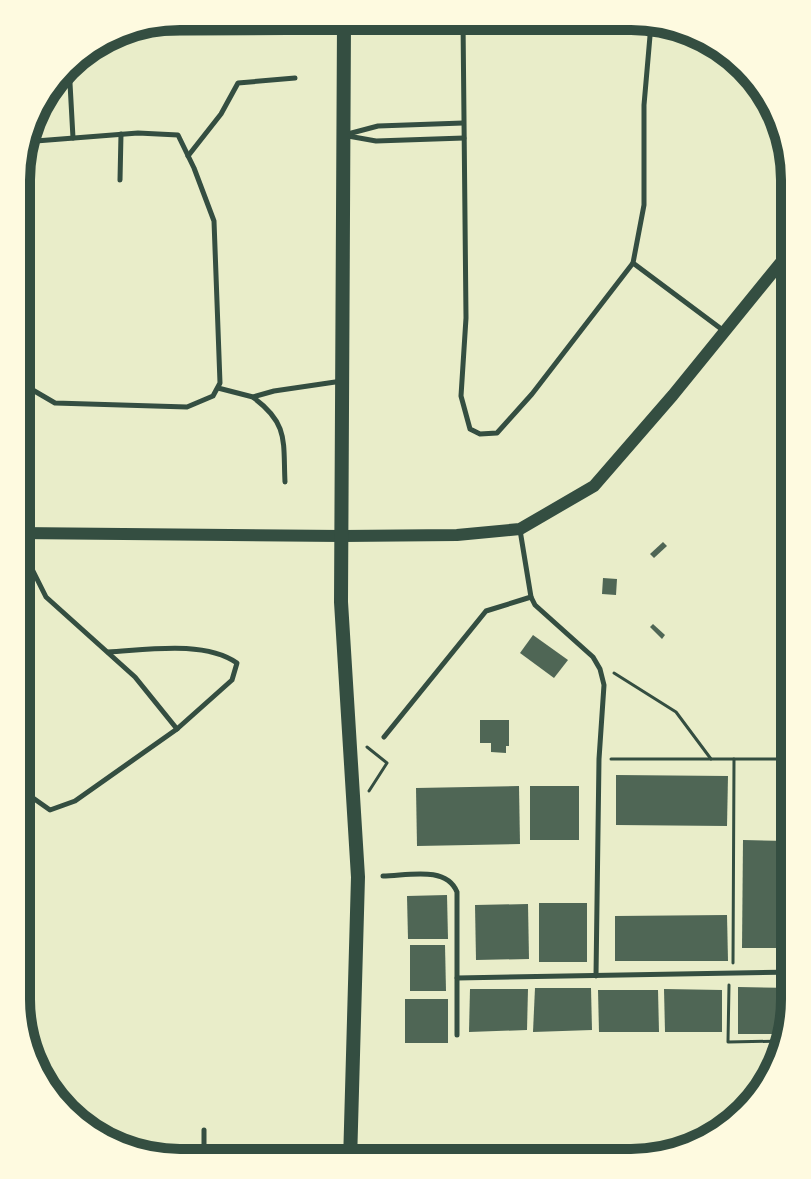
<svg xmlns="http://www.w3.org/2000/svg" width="811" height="1179" font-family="Bitter,serif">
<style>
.building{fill:#4f6655}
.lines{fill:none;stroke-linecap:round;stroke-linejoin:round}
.path{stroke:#344e41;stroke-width:3}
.service{stroke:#344e41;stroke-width:5}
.tertiary{stroke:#344e41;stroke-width:12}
.secondary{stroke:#344e41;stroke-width:14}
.rim{fill:none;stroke:#344e41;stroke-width:10}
</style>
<rect width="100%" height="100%" fill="#e9edc9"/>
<g class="building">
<polygon points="288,23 287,35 107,36 127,25"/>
<polygon points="663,542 667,546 654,558 650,554"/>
<polygon points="603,578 617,579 616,595 602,594"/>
<polygon points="653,624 665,635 662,639 650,627"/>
<polygon points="533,635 568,660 554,678 520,653"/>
<polygon points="480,720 509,720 509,746 506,746 506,753 491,752 491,743 480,743"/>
<polygon points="616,775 728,776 727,826 616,825"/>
<polygon points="519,786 520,844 417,846 416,788"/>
<rect x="530" y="786" width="49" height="54"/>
<polygon points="743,840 788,841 788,948 742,948"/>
<polygon points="447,895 448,939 408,939 407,896"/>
<rect x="539" y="903" width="48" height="59"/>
<polygon points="528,904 529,959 476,960 475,905"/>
<polygon points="727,915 728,961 615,961 615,916"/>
<polygon points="410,945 445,945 446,991 410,991"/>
<polygon points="738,987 795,988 795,1010 786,1034 738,1034"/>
<polygon points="535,988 591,988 592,1030 533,1032"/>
<polygon points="470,989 528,989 527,1030 469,1032"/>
<polygon points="664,989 722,990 722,1032 665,1032"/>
<polygon points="598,990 658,990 659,1032 599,1032"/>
<rect x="405" y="999" width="43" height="44"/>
</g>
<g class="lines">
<g class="path">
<polyline points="614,673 676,712 711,759"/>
<polyline points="367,747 387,763 369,791"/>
<polyline points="611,759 795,759"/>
<polyline points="733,963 734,759"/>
<polyline points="729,985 728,1042 784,1041"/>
</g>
<g class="service">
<polyline points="636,18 644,23 650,36 644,105 644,205 633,263 724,331"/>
<polyline points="463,20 466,318 461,396 470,429 480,434 497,433 532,394 633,263"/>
<polyline points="644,23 653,17"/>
<polyline points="69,65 73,138"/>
<polyline points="344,135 378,126 463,123"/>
<polyline points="348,136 376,141 464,138"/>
<polyline points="188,156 221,114 238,83 295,78"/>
<polyline points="120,180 121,134"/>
<polyline points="17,376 31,389 55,403 187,407 213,396 220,383 214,221 194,168 178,135 138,133 23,142"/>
<polyline points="218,388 253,397 274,391 342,381"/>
<path d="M254,398C289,424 283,442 285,482"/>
<polyline points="531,597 535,605 593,657 600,669 604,685 599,759 596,976"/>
<path d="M108,652C146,650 204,640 237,663L232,680L177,729"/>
<polyline points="384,737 486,611 531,597 520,530"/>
<polyline points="16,786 50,810 75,801 177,729 135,677 46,597 27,559 24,534"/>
<path d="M383,876C406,876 446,865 457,892V1035"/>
<polyline points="457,978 795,972"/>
<polyline points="204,1162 204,1130"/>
</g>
<polyline class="tertiary" points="17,533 342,536 457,535 520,529 594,486 673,395 795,245"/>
<polyline class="secondary" points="344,22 341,602 358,877 350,1162"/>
</g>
<path d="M0 0H811V1179H0ZM180 30H631A150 150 0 0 1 781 180V999A150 150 0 0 1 631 1149H180A150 150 0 0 1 30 999V180A150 150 0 0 1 180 30Z" fill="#fefae0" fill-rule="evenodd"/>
<path class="rim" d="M180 30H631A150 150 0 0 1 781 180V999A150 150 0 0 1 631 1149H180A150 150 0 0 1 30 999V180A150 150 0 0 1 180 30Z"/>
</svg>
